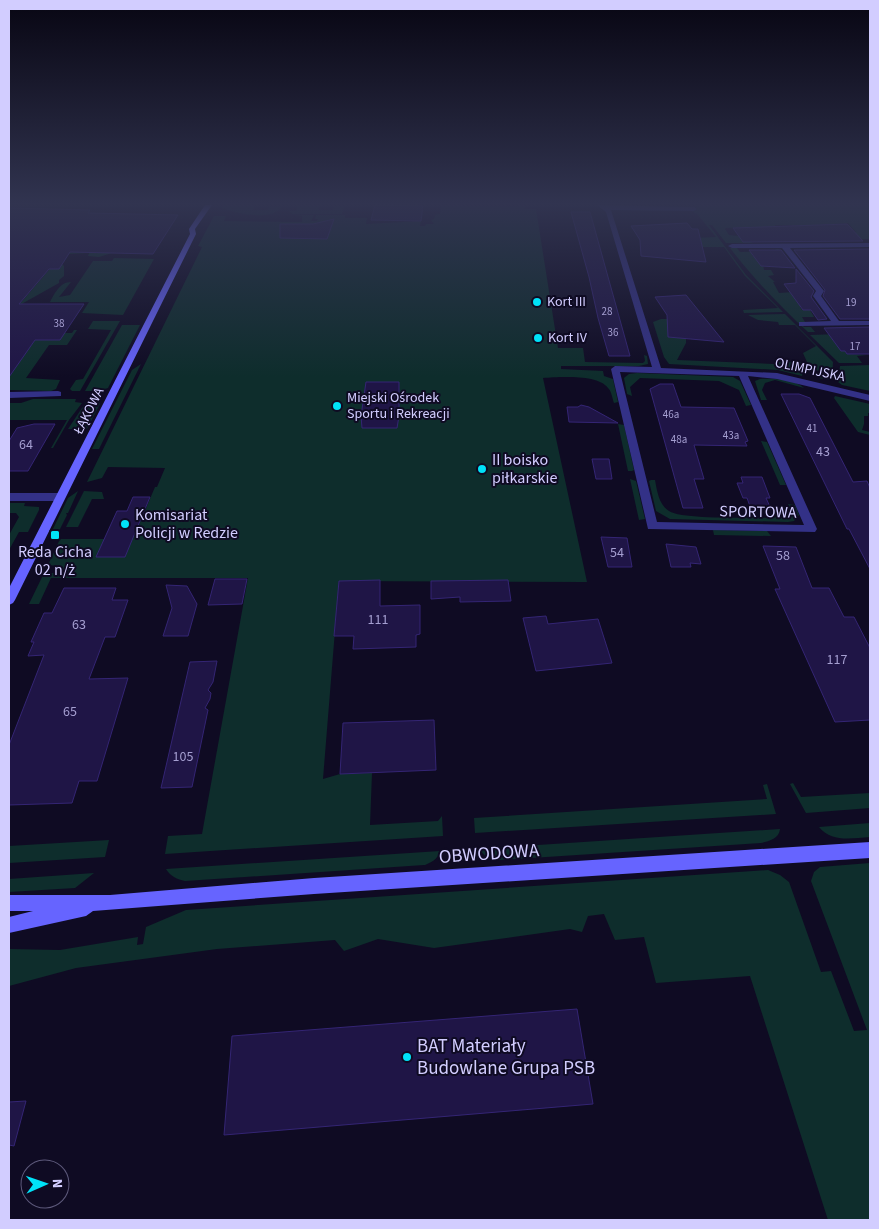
<svg xmlns="http://www.w3.org/2000/svg" width="879" height="1229" font-family="'Source Sans 3',sans-serif">
<style>
.green{fill:#0e2d2c}
.building{fill:#1f1546;stroke:#342574}
.lines{fill:none;stroke-linecap:round;stroke-linejoin:round}
.street{fill:#333187;fill-rule:evenodd}
.secondary{fill:#6664ff;fill-rule:evenodd}
.poi-dot{fill:#00e2f8;stroke:#0f0b23;stroke-width:2}
.labels{text-anchor:middle;dominant-baseline:central;stroke-width:4;stroke-linejoin:round;paint-order:stroke}
.far-number-label{font-size:11px;fill:#a59fd1}
.far-poi-label{font-size:14px;fill:#d2cdff;stroke:#0f0b23;text-anchor:start}
.far-street-label{font-size:14px;fill:#d2cdff;stroke:#0f0b23}
.number-label{font-size:14px;fill:#a59fd1}
.poi-label{font-size:16px;fill:#d2cdff;stroke:#0f0b23;text-anchor:start}
.street-label{font-size:16px;fill:#d2cdff;stroke:#0f0b23}
.near-street-label{font-size:19px;fill:#d2cdff;stroke:#0f0b23}
.near-poi-label{font-size:19px;fill:#d2cdff;stroke:#0f0b23;text-anchor:start}
</style>
<rect width="100%" height="100%" fill="#0f0b23"/>
<g class="green">
<path d="M224,205H255L253,210H267L269,207H281C272,222 235,213 222,208Z"/>
<polygon points="298,205 320,205 319,210 333,210 334,206 345,206 342,214 292,214 289,211 296,211"/>
<path d="M441,205L519,207L520,205H525V209H536L558,348H583L585,362L643,363L645,361L644,355L647,356L648,364L639,366H561V369L603,371L604,376L613,379L618,402L614,403C612,398 612,392 608,388C598,374 559,377 543,378L587,582L339,581L323,779L340,774L372,773L370,825L438,821L442,816L443,836L165,854L168,836L202,834L248,578H51L39,604H29L44,573H55L58,566L48,565L60,539H104L138,527L155,487H157L165,468L108,467L102,478L87,482L202,247L198,246L214,216H226L224,221L302,222V216L295,215H314L311,221H317L318,219H315L316,215H345V218H367L366,224L421,221L420,226H425L426,224H434L431,220L434,219L435,215L440,214Z"/>
<polygon points="696,205 870,205 870,239 862,239 863,241 847,240 856,232 848,223 817,225 810,227 807,225 775,225 777,229 806,241 781,242 776,239 778,242 757,242 755,241 756,227 726,228 725,229 729,235 748,237 752,243 726,243 712,225 709,225 746,275 783,312 744,313 743,310 778,308 745,276 724,247 694,247 702,243 693,238 716,237 698,215 692,211 616,210 697,210"/>
<path d="M730,248H737L740,252L776,251L775,249H779L787,260L752,255L763,264L764,270H771L774,275L768,276L775,282H773L779,293L794,292L807,306L800,307L802,310H810L814,317H802L805,322H799L804,327H811L815,332H808C780,306 753,278 730,248Z"/>
<polygon points="54,252 112,253 99,257 88,256 89,253 68,254 64,262 60,262 64,266 64,276 59,280 59,283 18,306 54,264"/>
<path d="M114,258L154,259L123,315L82,313L89,302H50C55,293 60,282 71,282L59,297L70,295L93,261H112Z"/>
<polygon points="785,314 833,362 832,380 818,378 820,371 804,368 802,376 778,370 669,364 664,357 653,322 661,319 678,319 668,323 668,337 686,338 686,343 677,360 774,364 778,362 807,362 803,353 816,346 795,325 779,325 778,322 758,320 748,315"/>
<polygon points="93,321 120,321 80,391 72,391 70,389 76,380 83,379 111,330 88,329"/>
<polygon points="122,325 140,325 108,388 98,391 85,391"/>
<polygon points="9,328 64,333 72,333 74,330 77,330 67,345 49,345 26,378 60,380 56,389 51,391 9,390 9,366 19,352 9,351"/>
<polygon points="870,333 870,338 865,338 845,351 847,354 867,355 857,356 862,363 839,363 810,335"/>
<polygon points="141,364 99,449 92,449 132,370"/>
<polygon points="870,365 870,391 842,385 838,382 840,366"/>
<polygon points="637,373 733,377 740,381 751,405 746,406 739,390 719,381 640,378 630,387 632,396 627,394 624,378 629,374"/>
<path d="M760,379C772,378 795,379 804,388L775,380L765,383L762,390L767,400H761L755,381Z"/>
<polygon points="835,396 870,404 870,413 868,413 868,416 864,416 864,424 862,430 870,432 870,435 858,432 834,398"/>
<polygon points="33,399 76,399 75,402 82,403 69,420 53,448 51,448 67,420 9,420 9,403 21,403"/>
<polygon points="88,399 98,400 100,404 87,429 68,429"/>
<polygon points="618,424 624,425 634,470 632,471 628,471"/>
<polygon points="761,441 767,442 786,485 780,485"/>
<polygon points="630,479 636,481 645,519 639,520"/>
<path d="M651,480H655C657,491 659,505 669,511C683,520 752,517 772,518L786,514L790,509L788,504L795,505L799,515L794,521L788,522L670,519L656,511L649,481Z"/>
<polygon points="78,491 68,513 66,513 67,515 59,531 52,531 68,498"/>
<polygon points="84,491 102,492 104,499 92,499 78,527 66,527"/>
<polygon points="9,503 25,503 24,506 39,507 39,510 28,532 19,532 9,550 9,535 19,517 16,513 9,513"/>
<polygon points="713,530 767,531 771,536 714,535"/>
<polygon points="793,783 801,797 870,793 870,808 806,813 790,784"/>
<polygon points="767,784 776,814 475,833 474,818 767,799 763,785"/>
<path d="M870,823V837C852,838 832,843 819,827Z"/>
<path d="M780,829C779,839 769,841 761,843L500,860L487,858L479,849Z"/>
<polygon points="109,840 105,857 9,863 9,846"/>
<path d="M440,851C438,859 431,863 424,865L185,881C177,879 171,877 166,869Z"/>
<polygon points="870,863 870,1220 828,1220 750,976 656,983 644,937 615,940 604,914 588,916 582,932 570,929 434,948 378,939 344,951 335,940 217,949 76,968 9,986 9,949 60,950 138,937 137,945 143,944 146,927 186,910 768,870 780,875 789,882 821,972 831,971 854,1031 867,1030 811,881 814,872 820,867"/>
<polygon points="94,873 75,888 9,892 9,879"/>
</g>
<g class="building">
<polygon points="375,205 423,206 421,221 371,220"/>
<polygon points="9,208 90,210 88,213 178,215 153,254 70,252 59,269 49,269 19,304 84,304 60,340 35,340 9,377"/>
<polygon points="571,212 590,212 630,356 609,356 598,318 589,277"/>
<polygon points="334,219 327,239 280,238 280,224 313,224"/>
<polygon points="687,223 692,229 698,229 706,262 641,256 640,240 631,226"/>
<polygon points="847,224 863,241 743,242 733,228"/>
<polygon points="870,249 870,319 840,319 823,296 825,290 794,250"/>
<polygon points="749,250 781,250 795,268 761,266"/>
<polygon points="796,269 814,291 811,297 827,319 818,320 811,310 803,310 784,284 796,283"/>
<polygon points="686,295 724,342 668,337 667,315 655,297"/>
<polygon points="870,327 870,354 847,354 845,351 841,351 824,328"/>
<polygon points="366,382 399,382 399,416 397,428 362,428 361,416"/>
<polygon points="660,384 673,384 681,407 734,408 748,441 745,442 747,446 694,445 704,479 694,479 703,508 683,508 650,389"/>
<polygon points="781,394 799,394 810,398 853,482 867,481 870,488 870,569 849,529 847,529"/>
<polygon points="581,405 589,407 618,423 569,422 567,407 578,407"/>
<polygon points="34,424 55,424 28,471 9,471 9,441 17,428"/>
<polygon points="592,459 609,459 612,479 596,479"/>
<polygon points="741,477 762,477 770,498 766,498 771,509 751,509 747,498 743,498 737,483 743,483"/>
<polygon points="133,497 150,497 125,557 96,557 117,511 127,511"/>
<polygon points="601,537 627,538 632,567 608,567"/>
<polygon points="666,544 696,547 701,564 690,563 691,567 671,567"/>
<polygon points="763,546 796,547 812,588 829,588 844,617 854,617 870,648 870,720 835,722 775,589 780,589"/>
<polygon points="215,579 247,579 242,604 208,605"/>
<polygon points="380,580 380,606 420,605 420,634 416,635 416,647 353,649 354,636 334,636 339,581"/>
<polygon points="508,580 511,601 460,602 460,597 431,599 431,581"/>
<polygon points="166,585 187,586 197,604 188,636 163,636 172,608"/>
<polygon points="64,588 116,588 112,600 128,600 115,637 105,637 89,679 128,678 97,781 79,781 72,803 9,805 9,745 44,655 28,656 34,642 31,642 44,613 52,613"/>
<polygon points="546,616 548,624 598,619 612,663 536,671 523,618"/>
<polygon points="217,661 213,682 208,690 211,693 210,699 205,708 208,710 192,787 161,788 190,662"/>
<polygon points="434,720 436,770 340,774 343,723"/>
<polygon points="577,1009 593,1104 224,1135 232,1036"/>
<polygon points="26,1101 14,1146 9,1145 9,1102"/>
</g>
<g class="lines">
<g class="street">
<path d="M597,205L694,207L697,209L694,211L611,210L661,368L777,373L870,395V401L777,379L748,376L817,529L815,532L648,529L611,369L615,366L652,367L606,212ZM620,372L739,376L804,525L657,522Z"/>
<polygon points="870,243 870,247 790,248 824,291 821,296 839,321 870,321 870,325 799,326 799,322 802,322 831,321 813,296 816,291 782,248 732,248 728,246 732,244"/>
<polygon points="58,391 61,392 61,396 9,398 9,392"/>
<polygon points="9,493 60,493 65,497 60,501 9,501"/>
</g>
<g class="secondary">
<polygon points="205,205 212,205 195,229 196,234 15,600 13,603 9,605 9,588 190,234 189,229"/>
<polygon points="870,842 870,858 314,894 93,911 86,916 9,933 9,917 33,911 9,911 9,895 110,895 314,878"/>
</g>
</g>
<linearGradient id="sky" x2="0" y2="1"><stop stop-color="#080613"/><stop offset="0.54" stop-color="#313450"/><stop offset="1" stop-color="#313450" stop-opacity="0"/></linearGradient>
<rect width="879" height="377" fill="url(#sky)"/>
<g class="poi-dot">
<circle cx="537" cy="302" r="5"/>
<circle cx="538" cy="338" r="5"/>
<circle cx="337" cy="406" r="5"/>
<circle cx="482" cy="469" r="5"/>
<circle cx="125" cy="524" r="5"/>
<rect x="50" y="530" width="10" height="10" rx="2.5"/>
<circle cx="407" cy="1057" r="5"/>
</g>
<g class="labels">
<g class="far-number-label">
<text x="851" y="302">19</text>
<text x="607" y="311">28</text>
<text x="59" y="323">38</text>
<text x="613" y="332">36</text>
<text x="855" y="346">17</text>
<text x="671" y="414">46a</text>
<text x="812" y="428">41</text>
<text x="731" y="435">43a</text>
<text x="679" y="439">48a</text>
</g>
<g class="far-poi-label">
<text x="547" y="302">Kort III</text>
<text x="548" y="338">Kort IV</text>
<text x="347" y="398">Miejski Ośrodek<tspan x="347" dy="16">Sportu i Rekreacji</tspan></text>
</g>
<g class="far-street-label">
<text transform="translate(810 370) rotate(12)">OLIMPIJSKA</text>
<text transform="translate(89 411) rotate(-63)">ŁĄKOWA</text>
</g>
<g class="number-label">
<text x="26" y="445">64</text>
<text x="823" y="452">43</text>
<text x="617" y="553">54</text>
<text x="783" y="556">58</text>
<text x="378" y="620">111</text>
<text x="79" y="625">63</text>
<text x="837" y="660">117</text>
<text x="70" y="712">65</text>
<text x="183" y="757">105</text>
</g>
<g class="poi-label">
<text x="492" y="460">II boisko<tspan x="492" dy="18">piłkarskie</tspan></text>
<text x="135" y="515">Komisariat<tspan x="135" dy="18">Policji w Redzie</tspan></text>
<text x="55" y="552" text-anchor="middle">Reda Cicha<tspan x="55" dy="18">02 n/ż</tspan></text>
</g>
<g class="street-label">
<text transform="translate(758 512) rotate(1)">SPORTOWA</text>
</g>
<g class="near-street-label">
<text transform="translate(489 854) rotate(-4)">OBWODOWA</text>
</g>
<g class="near-poi-label">
<text x="417" y="1046">BAT Materiały<tspan x="417" dy="22">Budowlane Grupa PSB</tspan></text>
</g>
</g>
<rect width="879" height="1229" fill="none" stroke="#d2cdff" stroke-width="20"/>
<g transform="translate(45 1184) rotate(88)"><circle r="24" fill="#0f0b23" stroke="#5d597b"/>
<path d="M0-4L9 19L0 12L-9 19Z" fill="#00e2f8"/>
<text y="-8" font-size="14" font-weight="bold" text-anchor="middle" fill="#d2cdff">N</text>
</g>
</svg>
